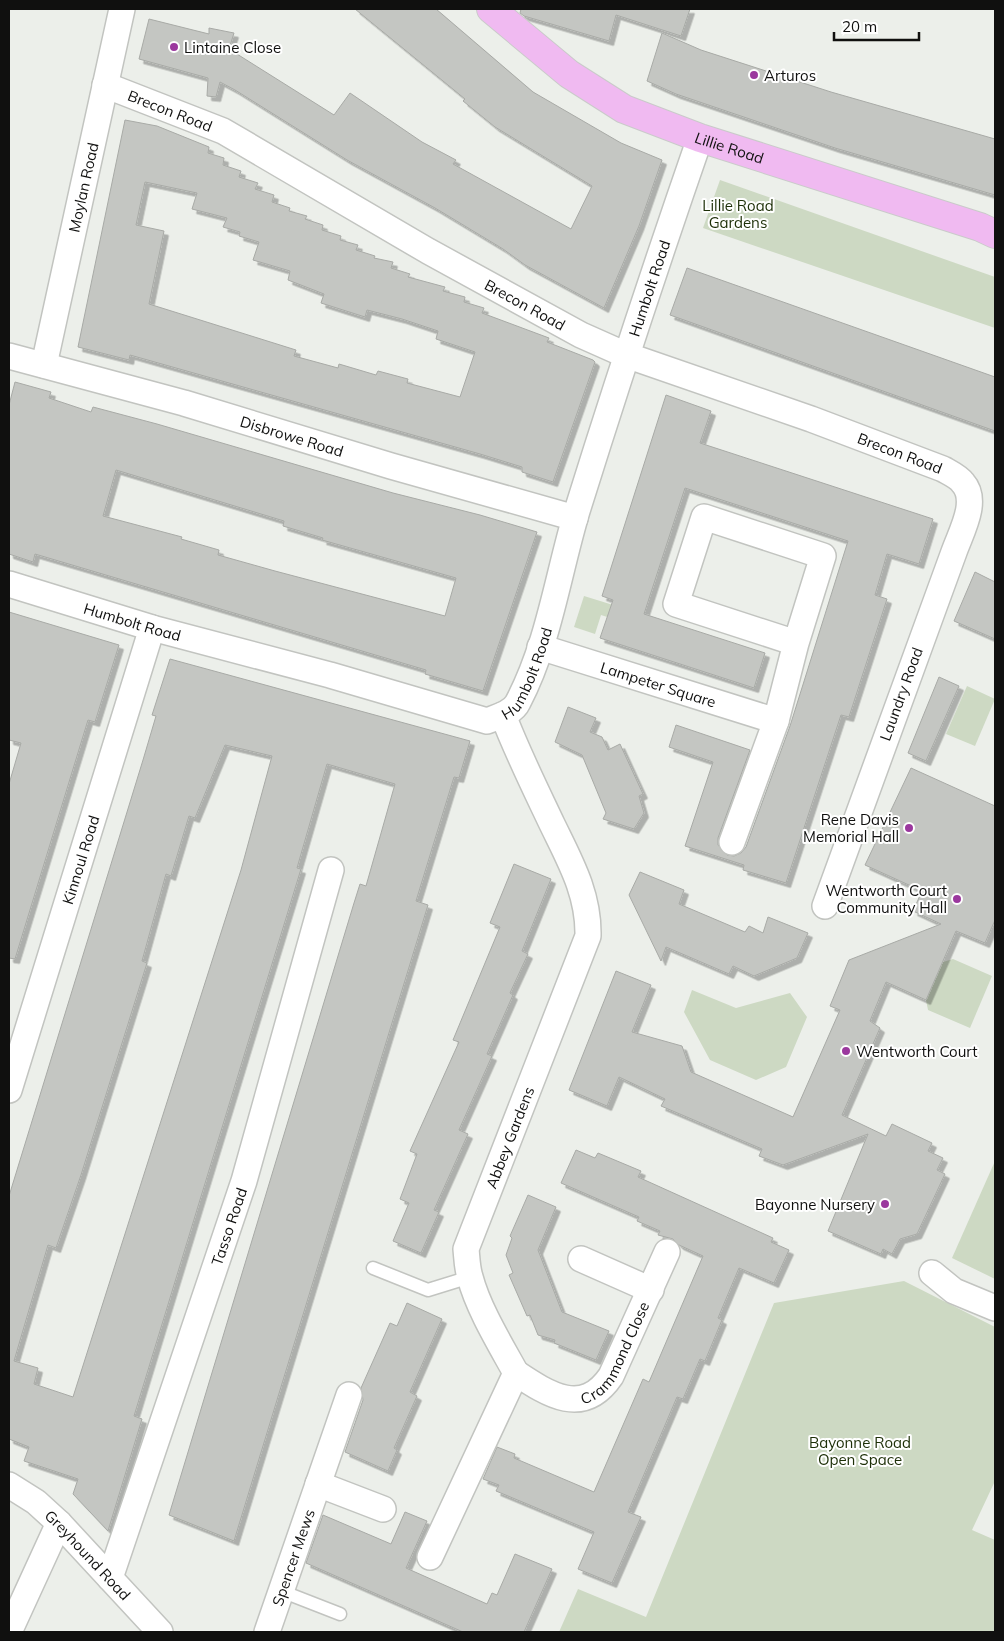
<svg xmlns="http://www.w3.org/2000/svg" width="1004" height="1641" font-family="Mulish,sans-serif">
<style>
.green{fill:#cdd9c3}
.building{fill:#c4c6c2;stroke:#a8aaa6;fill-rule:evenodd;filter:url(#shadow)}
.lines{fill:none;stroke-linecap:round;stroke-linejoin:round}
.service-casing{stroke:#c2c4c0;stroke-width:15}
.minor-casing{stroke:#c2c4c0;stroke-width:28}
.primary-casing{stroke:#cacaca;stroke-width:30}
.service{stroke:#fff;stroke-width:12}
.minor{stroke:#fff;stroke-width:25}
.primary{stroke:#f0baf1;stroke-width:28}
.poi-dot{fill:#9b389e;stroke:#fff;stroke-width:2}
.labels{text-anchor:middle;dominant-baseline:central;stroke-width:4;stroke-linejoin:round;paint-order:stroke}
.poi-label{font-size:15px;fill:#10100f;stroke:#fff;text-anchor:start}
.street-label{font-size:15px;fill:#10100f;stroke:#fff}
.park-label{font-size:15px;fill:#1d2f07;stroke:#fff}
</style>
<defs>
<filter id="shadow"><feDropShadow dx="4.5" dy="4.5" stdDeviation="0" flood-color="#0004"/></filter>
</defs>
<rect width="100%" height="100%" fill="#ecefea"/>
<g class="green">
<polygon points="720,180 995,277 995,328 703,228"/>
<polygon points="584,596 639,613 635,626 601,615 595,634 574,627"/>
<polygon points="967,686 995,699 975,746 946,734"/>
<polygon points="953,959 992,976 970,1028 928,1010 926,1000 943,962"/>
<polygon points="692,990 736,1008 790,993 807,1017 786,1067 756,1080 710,1060 684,1012"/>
<polygon points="995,1161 995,1279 952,1258"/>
<polygon points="904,1281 995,1327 995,1481 972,1530 995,1540 995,1632 559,1632 578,1589 646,1617 774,1303"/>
</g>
<g class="building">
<polygon points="355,9 436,9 533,92 621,143 662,160 639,226 604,308 525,265 503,249 435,208 347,160 235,90 220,82 216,97 207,96 208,78 139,59 149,19 209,34 209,28 234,33 229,49 334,115 350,93 422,142 456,160 453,164 571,229 592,186 495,127 463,101 465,99"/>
<polygon points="521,9 690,9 681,36 616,15 609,41 524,16 520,13"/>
<polygon points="662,33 701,50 831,92 995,139 995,195 835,148 676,94 647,81"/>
<path d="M125,120L157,126L209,147L208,153L224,158L223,165L241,171L239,177L258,183L255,189L274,195L272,202L290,208L289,211L307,216L305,219L323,225L322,230L341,236L340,240L358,245L356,250L375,256L374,258L393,262L391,268L410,274L408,277L445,287L443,291L465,297L464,302L484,308L482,313L549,338L547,342L593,360L595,362L553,482L522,472V467L480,454L130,355L129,360L78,347ZM145,182L197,193L192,209L227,218L223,227L240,232L239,236L259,242L253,260L290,271L288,280L324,294L321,303L365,317L367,310L402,319L438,331L436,339L475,352L460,397L407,383L408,379L378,371L376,375L339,364L338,368L294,356L296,350L149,304L164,231L136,225Z"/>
<polygon points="687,268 995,377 995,431 670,315"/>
<path d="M15,382L51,392L49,398L91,412L93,407L157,424L393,493L480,515L537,532L483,691L425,674L426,670L35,554L33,562L9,554V405ZM116,470L284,521L283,526L323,538L322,540L456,578L445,616L275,571L218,555L219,550L181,539L182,537L103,516Z"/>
<polygon points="666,395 711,411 700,443 933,519 919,564 887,554 875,595 887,599 849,717 841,715 786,883 743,870 744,865 685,846 713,762 669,747 676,725 750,750 718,838 718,845 727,855 734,856 741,853 746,847 790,726 848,541 685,488 644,614 765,653 754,688 600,638 613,600 602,596"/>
<polygon points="975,572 995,582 995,639 954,621"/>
<polygon points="9,612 119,645 95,722 88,720 15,959 9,958 9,784 21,743 9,740"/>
<path d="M170,659L470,741L459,778L454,777L416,901L428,905L234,1541L169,1515L354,903L360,884L366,886L395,784L327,764L297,868L301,869L134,1416L142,1419L108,1531L73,1494L78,1479L24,1461L29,1447L9,1439V1196L143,760L156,716L152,715ZM225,745L272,756L241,870L73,1397L34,1384L38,1368L14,1361L48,1245L56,1248L81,1175L147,963L142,961L166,874L171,876L189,816L195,818Z"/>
<polygon points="939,677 959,686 926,761 908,753"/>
<polygon points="568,707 596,718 590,732 602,737 608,750 620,744 643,794 639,796 644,813 634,829 603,819 606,813 582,755 555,742"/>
<polygon points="911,768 995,806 995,920 985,943 956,931 926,1000 886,982 870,1021 880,1028 842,1115 886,1136 892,1124 932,1143 928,1151 943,1158 937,1170 945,1174 917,1234 900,1239 892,1254 883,1249 881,1254 828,1231 868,1134 783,1165 759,1156 762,1149 661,1106 665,1099 619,1077 607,1106 569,1090 616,971 651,985 632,1032 682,1046 691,1072 793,1117 840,1010 830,1006 849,960 941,924 913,911 922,891 865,865"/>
<polygon points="514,864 551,879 522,951 528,954 510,993 513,995 487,1054 492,1056 459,1130 468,1134 434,1210 439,1212 421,1253 393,1241 409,1203 400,1199 417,1154 410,1151 459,1042 453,1040 500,927 490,923"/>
<polygon points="640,872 684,890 679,904 745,932 749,926 763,933 768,917 808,933 797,958 754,976 733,966 729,974 666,947 661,961 629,895"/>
<polygon points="576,1150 595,1158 598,1153 641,1171 638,1177 773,1238 771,1242 789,1250 774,1283 739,1268 718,1318 722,1320 705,1361 700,1359 683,1399 677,1397 628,1512 641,1517 612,1583 578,1569 594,1532 496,1491 499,1485 483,1479 497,1447 515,1454 514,1458 594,1492 643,1379 649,1382 703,1256 679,1245 673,1239 658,1235 660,1231 637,1221 639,1217 561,1183"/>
<polygon points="528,1195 556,1207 538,1250 562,1312 609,1331 596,1360 554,1343 555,1340 538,1335 530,1315 527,1316 509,1275 513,1273 506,1255 512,1238 510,1236"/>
<polygon points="407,1303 442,1319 410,1392 417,1396 394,1448 397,1450 388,1471 345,1452 363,1400 361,1388 390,1323 397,1326"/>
<polygon points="405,1512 427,1521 406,1568 487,1604 492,1593 497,1595 515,1554 552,1569 524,1632 463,1632 306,1563 323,1515 391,1544"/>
</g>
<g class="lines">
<defs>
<g id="service">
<polyline points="373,1268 428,1290 470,1277"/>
<polyline points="281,1591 340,1614"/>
</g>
<g id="minor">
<path id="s1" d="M105,85L223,131L428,251L581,335L626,355L811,419L943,469C950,473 959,477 963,483C979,501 961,532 954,552L825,906"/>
<path id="s2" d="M9,356L184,403L391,466L575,518"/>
<path id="s3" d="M44,365L122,9"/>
<path id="s4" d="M9,584L152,628L330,675L487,721C497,717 513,713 518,702C549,643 558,574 577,511C616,386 657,262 700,138"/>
<path id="s5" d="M540,647L776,721L732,842"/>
<polyline points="776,721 796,643 823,556 704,517 676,604 796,643"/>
<path id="s6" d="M9,1090L152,628"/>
<polyline points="581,1259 651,1290"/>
<polyline points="932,1273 954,1291 995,1308"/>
<path id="s7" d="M516,1373C549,1395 583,1417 611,1376L667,1252"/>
<polyline points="318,1484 383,1509"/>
<path id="s8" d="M9,1485L36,1502L59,1523L160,1632"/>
<path id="s9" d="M430,1557L516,1373C500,1344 478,1308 470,1277C467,1268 467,1258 466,1249L588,936C589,894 570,861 552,824C535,788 517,752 503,715"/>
<path id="s10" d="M110,1578L244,1181L331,870"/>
<polyline points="9,1632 59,1523"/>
<path id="s11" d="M267,1632L349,1395"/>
</g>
<g id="primary">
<path id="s12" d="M491,9L569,74L624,109L700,138L980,227L995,234"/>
</g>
</defs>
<use href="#service" class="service-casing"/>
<use href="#minor" class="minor-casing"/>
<use href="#primary" class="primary-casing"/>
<use href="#service" class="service"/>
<use href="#minor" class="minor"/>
<use href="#primary" class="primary"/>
</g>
<g class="poi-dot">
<circle cx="174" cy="47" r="5"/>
<circle cx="754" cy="75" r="5"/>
<circle cx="909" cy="828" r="5"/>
<circle cx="957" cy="899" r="5"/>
<circle cx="846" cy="1051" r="5"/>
<circle cx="885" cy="1204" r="5"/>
</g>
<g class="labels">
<g class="poi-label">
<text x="184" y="47">Lintaine Close</text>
<text x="764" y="75">Arturos</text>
<text x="899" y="819" text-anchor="end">Rene Davis<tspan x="899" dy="17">Memorial Hall</tspan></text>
<text x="947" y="890" text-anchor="end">Wentworth Court<tspan x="947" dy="17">Community Hall</tspan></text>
<text x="856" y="1051">Wentworth Court</text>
<text x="875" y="1204" text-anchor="end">Bayonne Nursery</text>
</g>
<g class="street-label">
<text stroke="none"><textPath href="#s1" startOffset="70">Brecon Road</textPath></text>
<text stroke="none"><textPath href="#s12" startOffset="279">Lillie Road</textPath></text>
<text stroke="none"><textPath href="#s3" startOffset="182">Moylan Road</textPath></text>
<text stroke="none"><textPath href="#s4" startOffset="969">Humbolt Road</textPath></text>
<text stroke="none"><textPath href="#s1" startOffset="475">Brecon Road</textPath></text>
<text stroke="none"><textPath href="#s2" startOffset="294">Disbrowe Road</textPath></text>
<text stroke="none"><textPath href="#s1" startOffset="879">Brecon Road</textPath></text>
<text stroke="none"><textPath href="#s4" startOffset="129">Humbolt Road</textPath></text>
<text stroke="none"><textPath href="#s4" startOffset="564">Humbolt Road</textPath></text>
<text stroke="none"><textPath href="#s5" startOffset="124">Lampeter Square</textPath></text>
<text transform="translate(901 694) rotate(-70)">Laundry Road</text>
<text stroke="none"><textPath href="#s6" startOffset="241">Kinnoul Road</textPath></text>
<text stroke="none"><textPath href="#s9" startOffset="458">Abbey Gardens</textPath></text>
<text stroke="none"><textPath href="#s10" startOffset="371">Tasso Road</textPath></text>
<text stroke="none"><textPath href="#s7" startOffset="131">Crammond Close</textPath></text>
<text stroke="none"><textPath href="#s8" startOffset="106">Greyhound Road</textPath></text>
<text stroke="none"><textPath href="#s11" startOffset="79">Spencer Mews</textPath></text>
</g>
<g class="park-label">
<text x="738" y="205">Lillie Road<tspan x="738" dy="17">Gardens</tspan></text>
<text x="860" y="1442">Bayonne Road<tspan x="860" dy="17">Open Space</tspan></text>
</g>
</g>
<rect width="1004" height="1641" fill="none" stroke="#10100f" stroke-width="20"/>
<path d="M834 32v8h85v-8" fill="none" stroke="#10100f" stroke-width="2.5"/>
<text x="842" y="32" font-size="15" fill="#10100f" stroke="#ffffff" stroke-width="4" paint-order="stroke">20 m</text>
</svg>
